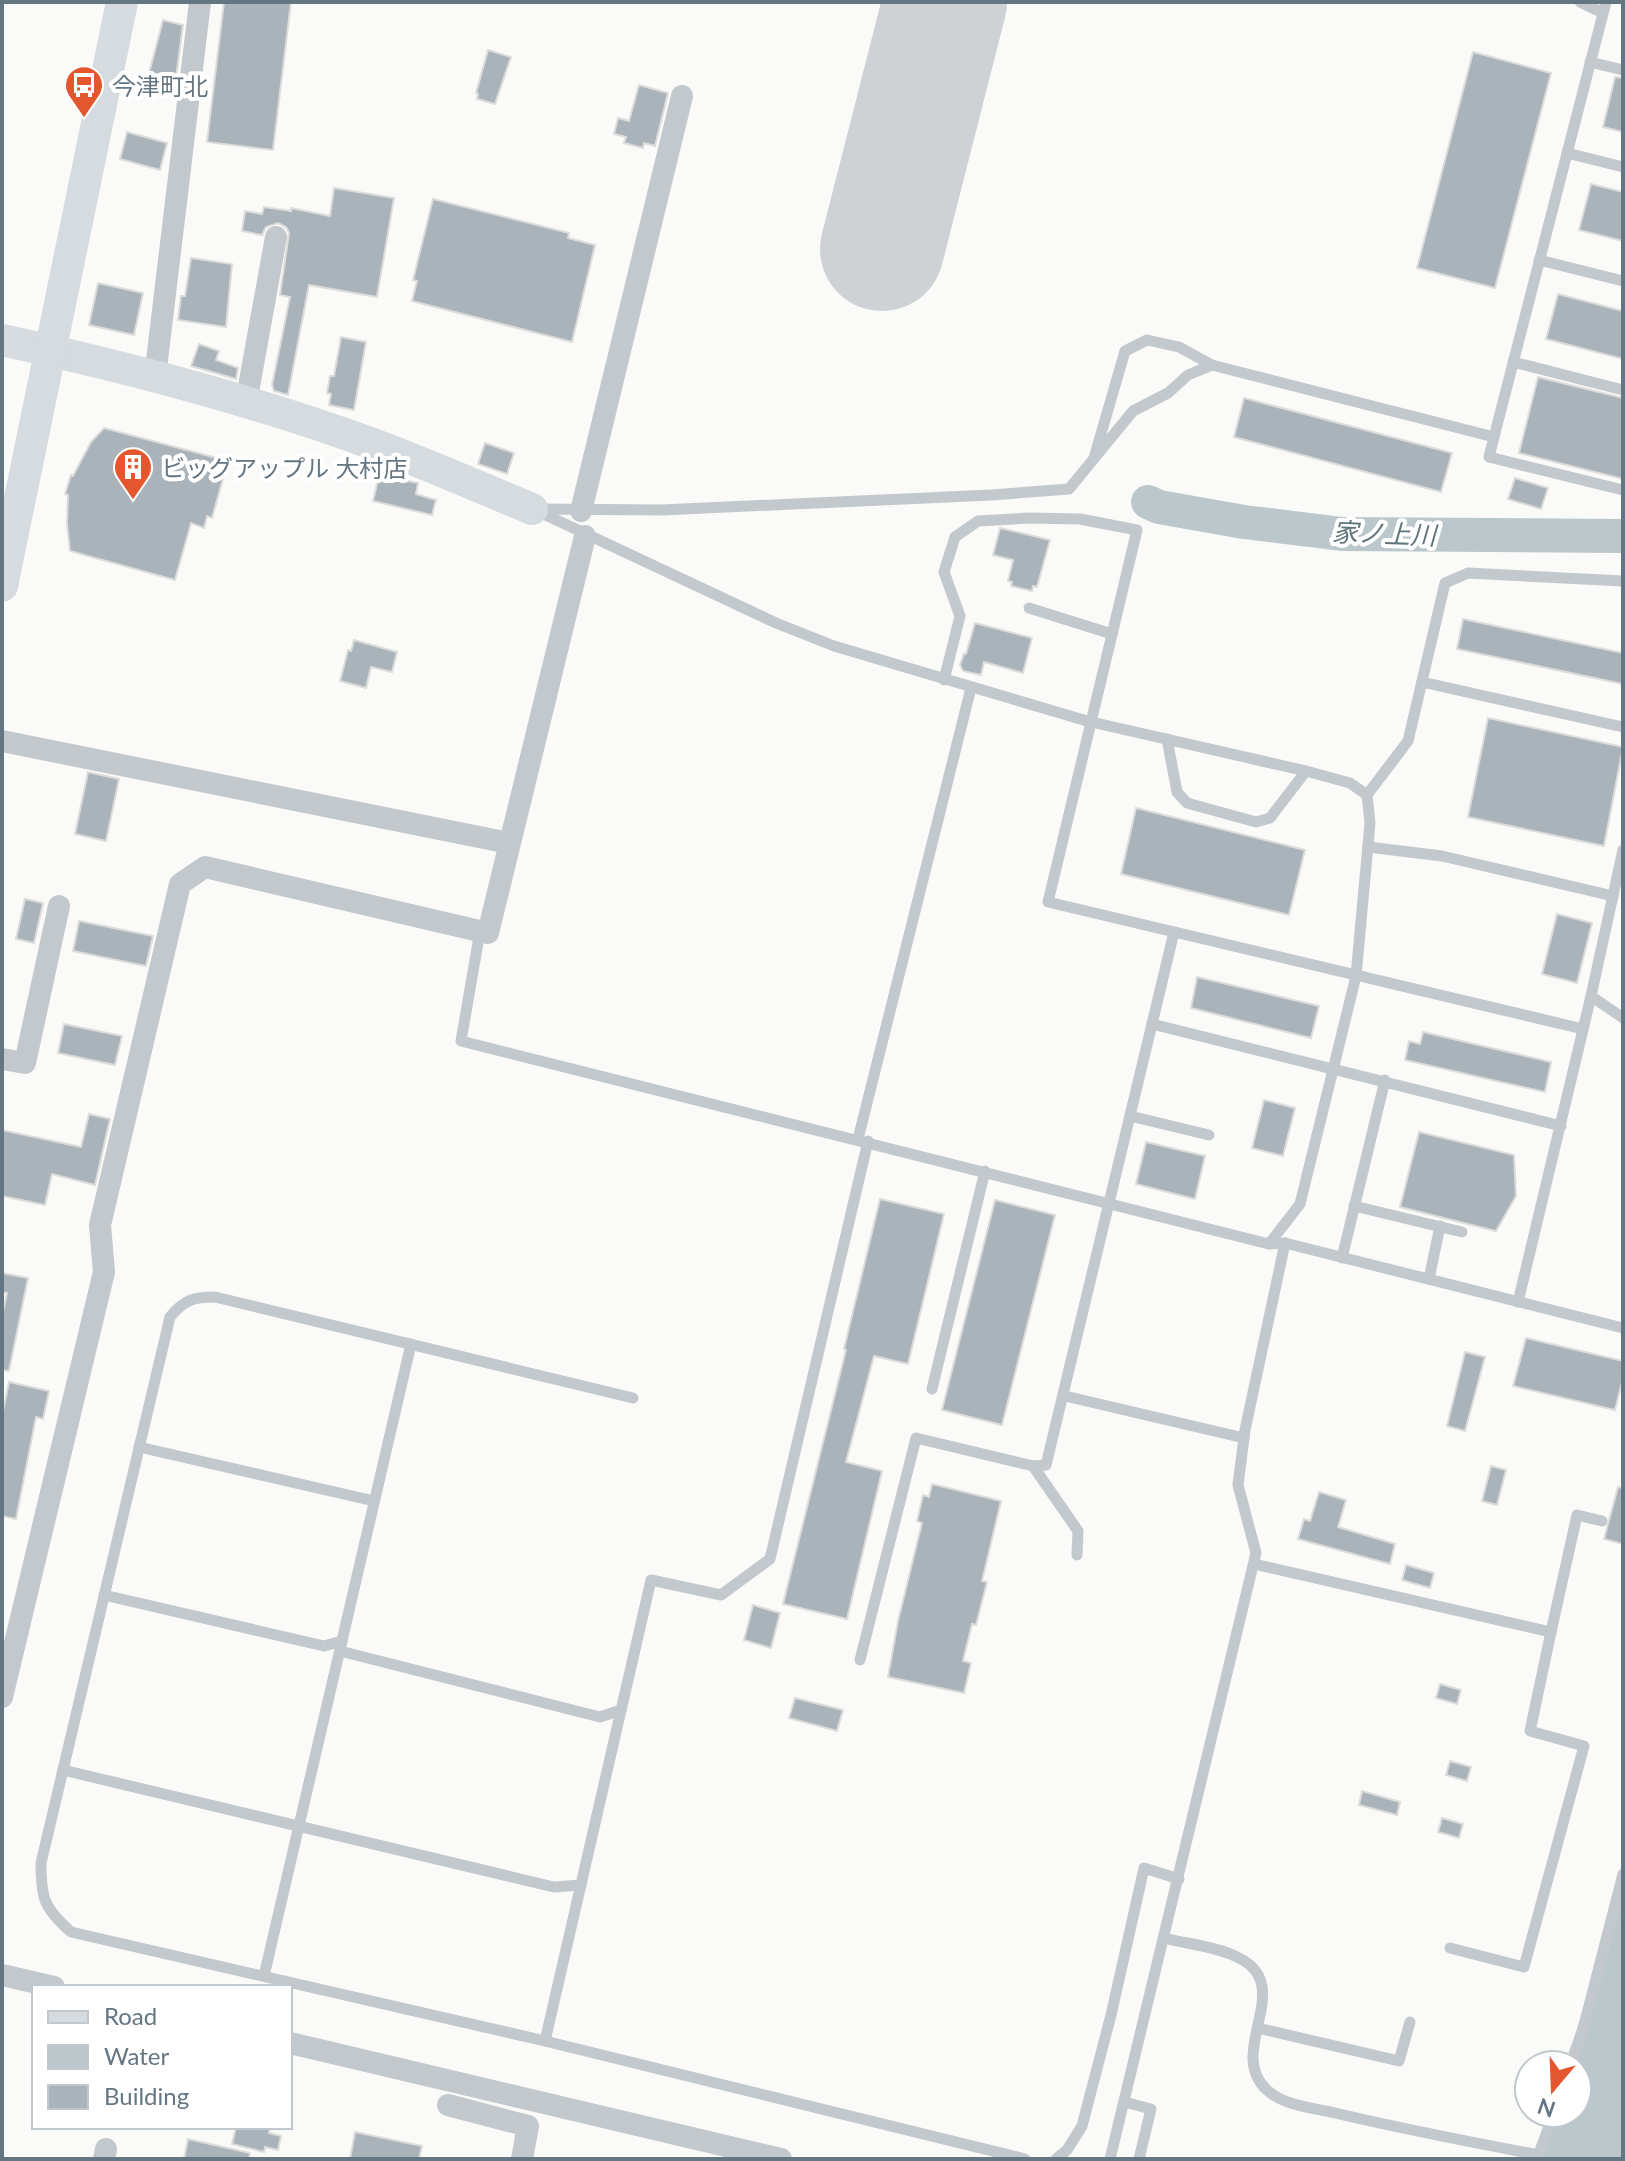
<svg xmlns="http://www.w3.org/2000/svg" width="1625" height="2161" font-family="Lato,'Noto Sans JP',sans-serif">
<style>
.water{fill:#bbc7cb}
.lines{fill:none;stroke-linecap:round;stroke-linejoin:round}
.river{stroke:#bbc7cb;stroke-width:34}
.runway{stroke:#ced2d4;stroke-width:124}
.building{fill:#aab3b9;stroke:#dcdcda;stroke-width:2}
.lane{stroke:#c3c8cc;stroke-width:11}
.street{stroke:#c3c8cc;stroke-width:22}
.secondary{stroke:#d6dbdf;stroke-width:32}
.labels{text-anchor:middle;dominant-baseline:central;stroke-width:8;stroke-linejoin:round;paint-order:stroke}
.poi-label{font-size:24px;fill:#657683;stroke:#fff;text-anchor:start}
.water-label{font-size:26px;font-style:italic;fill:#60757c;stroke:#fff}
</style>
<rect width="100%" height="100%" fill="#fafaf8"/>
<polygon class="water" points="1623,1890 1623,2159 1541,2159 1553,2113 1577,2113 1577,2065 1565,2065"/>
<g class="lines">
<polyline class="river" points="1148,502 1159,507 1244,522 1342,534 1623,536"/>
<polyline class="runway" points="882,249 945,2"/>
</g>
<g class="building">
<polygon points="224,2 291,2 273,150 207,142"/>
<polygon points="163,20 183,25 176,78 149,73"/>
<polygon points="488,50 511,57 495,104 477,99 478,94 476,93"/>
<polygon points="1473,52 1551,73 1495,288 1417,268"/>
<polygon points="1615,77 1623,78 1623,132 1603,127"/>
<polygon points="639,85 668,93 655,146 644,143 643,148 624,143 626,137 614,134 618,118 629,121"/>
<polygon points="127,132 167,143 160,170 120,159"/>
<polygon points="1591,184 1623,192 1623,241 1579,230"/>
<polygon points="334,188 394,198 377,297 309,285 288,395 274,391 272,385 290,297 280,295 289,233 286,227 278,223 266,227 262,235 242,231 245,211 262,214 264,207 291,211 291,208 330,216"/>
<polygon points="433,199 569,233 568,238 595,245 572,342 412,301 417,281 413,280"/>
<polygon points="191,258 232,264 226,327 178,320 181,296 185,296"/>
<polygon points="98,283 143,293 134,335 89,325"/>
<polygon points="1558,294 1623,311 1623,359 1546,339"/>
<polygon points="341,337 366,342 354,410 329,405 331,394 327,393 330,376 334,376"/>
<polygon points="199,344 219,351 216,360 238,368 236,379 191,366"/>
<polygon points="1538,377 1623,398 1623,479 1519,453"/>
<polygon points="1244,398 1452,453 1441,492 1234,437"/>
<polygon points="104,428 228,461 212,518 207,516 204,528 191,523 175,580 70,551 67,524 68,495 65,494 71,475 73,476 91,442"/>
<polygon points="485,443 514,453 507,474 478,464"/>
<polygon points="379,475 418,483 416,494 436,500 432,515 373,501"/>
<polygon points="1515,478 1548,488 1541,509 1508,499"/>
<polygon points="1000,528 1050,540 1037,587 1033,586 1032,591 1011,586 1012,582 1008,581 1013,560 993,555"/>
<polygon points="1463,619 1623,653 1623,684 1457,649"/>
<polygon points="975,623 1032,638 1023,673 984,662 981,675 963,671 960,665 964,654 966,654"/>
<polygon points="354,640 397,652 392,672 371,667 366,688 340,681 348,650 351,651"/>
<polygon points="1488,718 1623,747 1604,846 1468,817"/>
<polygon points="88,772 119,779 106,841 75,834"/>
<polygon points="1136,808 1305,850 1289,915 1121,874"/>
<polygon points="25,899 43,903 34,943 16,939"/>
<polygon points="1557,914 1592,923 1577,983 1542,974"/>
<polygon points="79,921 153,936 146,966 73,951"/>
<polygon points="1197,977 1319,1006 1311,1038 1191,1008"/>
<polygon points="64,1024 122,1036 115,1065 58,1053"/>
<polygon points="1423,1032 1551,1062 1545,1092 1405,1060 1409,1041 1420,1044"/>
<polygon points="1264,1100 1295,1108 1283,1156 1252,1148"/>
<polygon points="89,1114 110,1119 95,1185 52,1174 45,1205 2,1196 2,1130 81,1147"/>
<polygon points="1419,1132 1514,1155 1516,1196 1496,1231 1400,1207"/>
<polygon points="1146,1142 1205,1156 1195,1199 1136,1184"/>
<polygon points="880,1199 944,1214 908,1364 874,1356 846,1462 882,1471 847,1619 783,1604 846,1350 844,1349"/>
<polygon points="995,1200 1055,1215 1002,1425 942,1410"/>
<polygon points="2,1273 28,1278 9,1371 2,1370 2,1317 7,1293 2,1292"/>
<polygon points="1526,1338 1623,1361 1623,1378 1615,1410 1513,1386"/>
<polygon points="1465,1352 1485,1357 1465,1431 1447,1426"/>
<polygon points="9,1382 49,1391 43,1419 36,1417 16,1519 2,1516 2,1416"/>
<polygon points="1491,1466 1506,1470 1497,1505 1482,1501"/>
<polygon points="932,1484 1001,1501 982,1581 987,1582 976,1625 972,1624 963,1661 971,1663 964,1693 888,1677 898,1621 922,1523 917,1521 923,1495 929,1497"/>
<polygon points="1618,1487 1623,1488 1623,1544 1604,1539"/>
<polygon points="1319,1492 1346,1500 1338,1527 1395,1544 1390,1564 1298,1539 1304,1519 1310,1521"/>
<polygon points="1406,1565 1434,1573 1430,1588 1402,1580"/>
<polygon points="753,1605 780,1613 771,1648 744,1640"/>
<polygon points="1440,1684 1461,1690 1457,1704 1436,1698"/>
<polygon points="795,1698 843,1710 837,1731 789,1718"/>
<polygon points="1450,1761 1471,1767 1467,1781 1446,1775"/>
<polygon points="1362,1791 1400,1802 1397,1815 1359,1805"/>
<polygon points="1442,1818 1463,1824 1459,1838 1438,1832"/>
<polygon points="236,2127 260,2127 270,2129 269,2133 281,2136 278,2150 265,2147 264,2152 232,2144"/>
<polygon points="355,2132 422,2146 419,2159 350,2159"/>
<polygon points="188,2139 250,2153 249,2159 184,2159"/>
</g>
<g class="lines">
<g class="lane">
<polyline points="1580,2 1603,13"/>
<polyline points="1590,62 1623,70"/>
<polyline points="1567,153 1623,167"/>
<polyline points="1539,260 1623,281"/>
<polyline points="1513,362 1623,390"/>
<polyline points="1212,365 1494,437 1606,2"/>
<polyline points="1494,437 1489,457 1623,490"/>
<polyline points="533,509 776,623 834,646 1087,721 1306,771 1350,783 1367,795 1370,823 1356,976 1300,1204 1269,1244"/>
<polyline points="537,509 662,510 991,495 1069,489 1133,411 1168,393 1188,375 1212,365 1179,347 1147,340 1125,351 1094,458"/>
<polyline points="1029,608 1112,634"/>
<polyline points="944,680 960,616 944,572 955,537 978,521 1029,518 1080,519 1137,530 1048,902 1583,1029"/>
<polyline points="1422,682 1623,727"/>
<polyline points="1167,739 1177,792 1187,803 1256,822 1270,818 1306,771"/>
<polyline points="1367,795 1408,741 1445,583 1468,573 1623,581"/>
<polyline points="1368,847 1442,856 1613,896"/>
<polyline points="1623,850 1591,996 1623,1018"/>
<polyline points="480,931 461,1041 1269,1244 1285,1243 1623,1328"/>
<polyline points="1152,1024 1174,932"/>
<polyline points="1130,1116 1209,1135"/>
<polyline points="858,1139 971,688"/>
<polyline points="1354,1206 1462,1232"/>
<polyline points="1342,1258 1385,1080"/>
<polyline points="1429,1279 1440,1226"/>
<polyline points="1518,1302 1591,996"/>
<polyline points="932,1389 985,1171"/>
<polyline points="1065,1396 1244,1438"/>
<path d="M633,1398L215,1297C193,1297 184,1300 170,1317L41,1863C41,1899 44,1908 71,1932L545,2041L651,1580L721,1595L770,1559L868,1141"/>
<polyline points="139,1447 374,1501"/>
<polyline points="1033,1466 1078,1531 1077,1555"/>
<polyline points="1254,1564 1551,1632 1577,1515 1602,1521"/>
<polyline points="104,1595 324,1646 342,1641"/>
<polyline points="340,1651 600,1717 621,1710"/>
<polyline points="860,1660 916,1438 1033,1466 1046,1465 1152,1024 1561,1126"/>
<polyline points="63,1770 554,1887 581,1885"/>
<path d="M1164,1938C1187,1944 1214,1946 1235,1956C1300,1984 1224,2051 1267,2090C1284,2106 1314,2108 1335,2113C1403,2129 1470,2142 1539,2155"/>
<polyline points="1450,1948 1524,1967 1584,1746 1530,1731 1551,1632"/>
<polyline points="264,1976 411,1344"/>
<polyline points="1258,2028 1399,2061 1410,2022"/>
<polyline points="545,2041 1025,2159"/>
<polyline points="1570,2065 1582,2033 1623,1874"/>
<polyline points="1124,2102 1151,2109 1139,2159"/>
<polyline points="1056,2159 1067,2150 1082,2126 1111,2015 1144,1868 1179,1879"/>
<polyline points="1110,2159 1256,1553 1238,1485 1245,1430 1285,1243"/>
<polyline points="1537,2159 1554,2113"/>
</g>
<g class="street">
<polyline points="155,377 200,2"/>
<polyline points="246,403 276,237"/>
<polyline points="581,511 682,96"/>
<polyline points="2,741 509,843"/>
<polyline points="2,1059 25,1063 59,906"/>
<polyline points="2,1697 104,1272 100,1225 180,884 205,867 488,933 585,536"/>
<polyline points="2,1975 54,1987"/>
<polyline points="290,2043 781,2159"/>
<polyline points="448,2105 528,2126 522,2159"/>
<polyline points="104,2159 106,2149"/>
</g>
<g class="secondary">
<path d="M2,340C127,367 253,400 373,444C427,464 479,487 532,509"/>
<polyline points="2,586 122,2"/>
</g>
</g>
<defs>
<symbol id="bus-pin" viewBox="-11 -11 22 30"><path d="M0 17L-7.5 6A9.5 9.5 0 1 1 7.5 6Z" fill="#e4572e" stroke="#fff"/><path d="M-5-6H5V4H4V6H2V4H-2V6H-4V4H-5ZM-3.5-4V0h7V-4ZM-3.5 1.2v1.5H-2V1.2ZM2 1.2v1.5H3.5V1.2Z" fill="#fff"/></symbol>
<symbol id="building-pin" viewBox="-11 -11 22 30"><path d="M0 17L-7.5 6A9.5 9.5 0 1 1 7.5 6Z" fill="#e4572e" stroke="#fff"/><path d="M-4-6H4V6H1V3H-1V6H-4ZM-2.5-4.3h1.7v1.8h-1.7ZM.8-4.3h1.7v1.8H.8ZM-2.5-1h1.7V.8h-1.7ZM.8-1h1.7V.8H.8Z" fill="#fff"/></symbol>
</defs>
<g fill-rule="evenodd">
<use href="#bus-pin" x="62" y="63" width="44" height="60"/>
<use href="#building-pin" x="111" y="445" width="44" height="60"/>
</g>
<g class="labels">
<g class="poi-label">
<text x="112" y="85">今津町北</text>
<text x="161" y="467">ビッグアップル 大村店</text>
</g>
<g class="water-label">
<text transform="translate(1384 533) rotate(2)">家ノ上川</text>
</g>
</g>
<rect width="1625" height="2161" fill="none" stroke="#657683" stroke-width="8"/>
<rect x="32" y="1985" width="260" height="144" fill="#ffffff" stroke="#c1c8cd" stroke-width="2"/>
<rect x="48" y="2011" width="40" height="12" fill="#d6dbdf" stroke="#c1c8cd" stroke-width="2"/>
<text x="104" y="2025" font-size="24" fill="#657683">Road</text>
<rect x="48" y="2045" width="40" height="24" fill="#bbc7cb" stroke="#c1c8cd" stroke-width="2"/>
<text x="104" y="2065" font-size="24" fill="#657683">Water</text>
<rect x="48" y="2085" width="40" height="24" fill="#aab3b9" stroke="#c1c8cd" stroke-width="2"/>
<text x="104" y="2105" font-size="24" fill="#657683">Building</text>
<g transform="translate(1553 2089) rotate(199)"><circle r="38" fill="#ffffff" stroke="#c1c8cd" stroke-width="2"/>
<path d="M0-6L14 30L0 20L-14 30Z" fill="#e4572e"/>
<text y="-12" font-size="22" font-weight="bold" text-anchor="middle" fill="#657683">N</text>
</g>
</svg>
